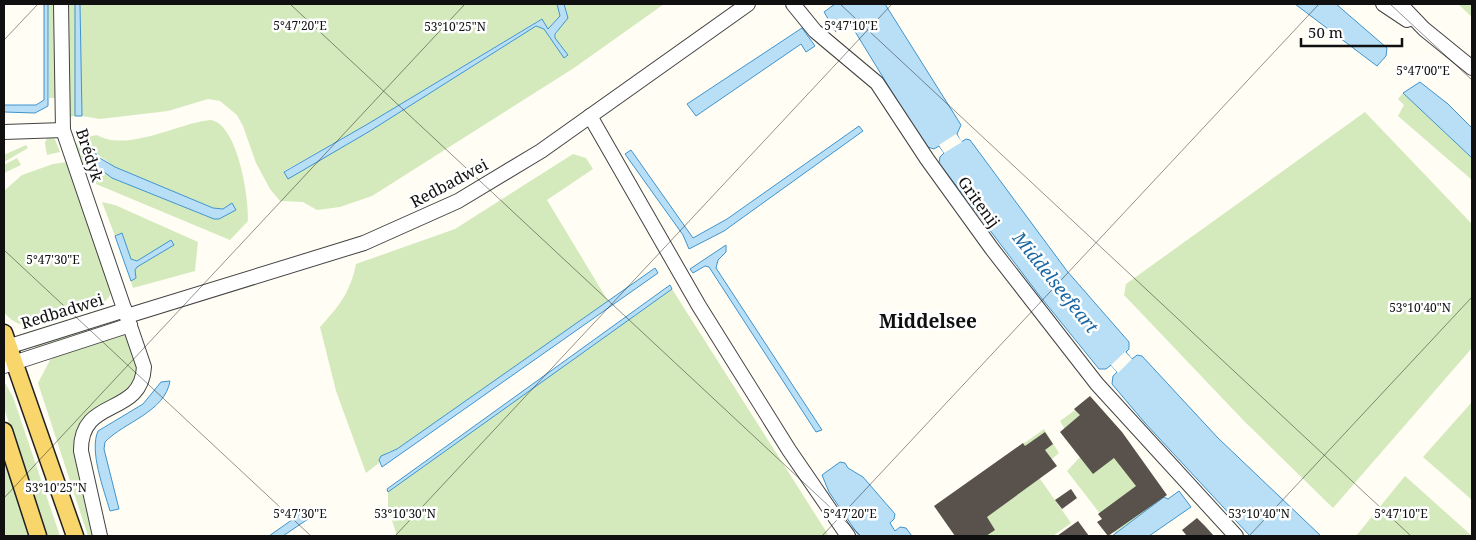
<svg xmlns="http://www.w3.org/2000/svg" width="1476" height="540" font-family="'Noto Serif',serif">
<style>
.green{fill:#d4eabc;fill-rule:evenodd}
.water{fill:#b8dff6;stroke:#3f94cd}
.pier{fill:#fffdf4}
.building{fill:#59514c}
.lines{fill:none;stroke-linecap:round;stroke-linejoin:round}
.minor-casing{stroke:#434343;stroke-width:16}
.major-casing{stroke:#212121;stroke-width:19}
.minor{stroke:#fff;stroke-width:14}
.major{stroke:#f8d66b;stroke-width:16}
.ticks{fill:none;stroke:#101010;stroke-width:1;stroke-opacity:0.45}
.labels{text-anchor:middle;dominant-baseline:central;stroke-width:5;stroke-linejoin:round;paint-order:stroke}
.street-label{font-size:16px;fill:#101010;stroke:#fff}
.water-label{font-size:18px;font-style:italic;fill:#1866a3;stroke:#fff}
.quarter-label{font-size:19px;font-weight:bold;fill:#101010;stroke:#fff}
.ticks-label{font-size:12px;text-anchor:middle;fill:#101010;stroke:#fff;stroke-width:5;stroke-linejoin:round;paint-order:stroke}
</style>
<rect width="100%" height="100%" fill="#fffdf4"/>
<g class="green">
<polygon points="48,4 55,4 56,98 49,98"/>
<polygon points="68,4 75,4 75,116 69,117"/>
<path d="M80,4H557L560,16L548,29L541,19L366,125L284,171L288,178L370,131L536,26L544,29L564,58L568,56L555,38C558,23 573,23 564,4H664L574,68L372,196L340,207L317,210L303,202L280,201L270,189L256,163L243,126L237,115L220,101L208,99L168,111L100,119L82,116Z"/>
<polygon points="1458,4 1472,4 1472,17"/>
<polygon points="1403,93 1472,158 1472,180 1398,116 1404,105 1398,99"/>
<polygon points="1365,112 1472,224 1472,348 1333,508 1244,421 1124,295 1126,284"/>
<path d="M211,120C238,125 249,198 248,221L230,240L96,184L91,172L83,175L74,145L87,137L97,135C127,153 181,122 211,120ZM94,152L115,167L213,208L236,210L219,219L208,217L112,178L100,169Z"/>
<polygon points="54,137 60,152 47,155 45,143 47,138"/>
<polygon points="26,145 28,148 4,162 4,155"/>
<path d="M573,154L586,158L593,169L547,200L608,301L397,449L388,452L379,460V463L366,473L336,391L320,327C339,306 350,293 356,264L455,229Z"/>
<polygon points="17,158 21,165 4,173 4,165"/>
<path d="M67,162L111,285C112,292 110,298 104,302C97,308 32,326 23,325C15,323 8,318 4,312V191L22,175L53,164Z"/>
<polygon points="102,202 115,205 198,242 195,271 133,288 131,281 136,278 135,270 137,267 174,245 137,261 131,260 122,233 115,236"/>
<polygon points="672,289 829,536 397,536 388,508 388,492"/>
<polygon points="116,321 118,324 36,350 35,346"/>
<path d="M126,330C129,341 134,352 136,363C142,404 83,400 75,435C72,450 92,517 96,536H88L38,383L50,360L68,349Z"/>
<polygon points="4,381 13,397 60,536 46,536 4,408"/>
<polygon points="1089,400 1164,497 1115,533 1067,471 1081,456 1060,421"/>
<polygon points="1472,402 1472,500 1423,457"/>
<polygon points="1044,429 1059,453 1038,471 1038,476 1071,523 1053,536 961,536 937,505"/>
<polygon points="4,450 31,536 4,536"/>
<polygon points="1405,476 1472,536 1356,536"/>
</g>
<g class="water">
<polygon points="44,4 48,4 48,106 35,113 4,112 4,105 36,105 44,100"/>
<polygon points="75,4 80,4 82,116 75,116"/>
<polygon points="557,4 564,4 568,18 555,34 555,38 568,55 564,58 544,29 536,26 370,131 288,179 284,172 366,125 542,19 548,29 560,16"/>
<polygon points="835,4 885,4 961,125 957,134 961,142 966,139 970,140 1067,271 1129,342 1129,349 1126,352 1132,359 1137,355 1142,356 1218,438 1321,536 1250,536 1145,423 1112,384 1113,376 1117,372 1111,365 1106,369 1099,369 1039,295 939,163 940,157 944,153 939,146 934,149 928,147 900,105 851,25 847,24 836,32 824,12"/>
<polygon points="1295,4 1336,4 1387,48 1386,56 1377,66"/>
<polygon points="802,28 815,46 806,52 801,44 696,116 687,104"/>
<polygon points="1420,82 1448,104 1472,128 1472,158 1403,93"/>
<polygon points="859,126 863,131 724,231 689,249 683,235 625,154 631,150 693,238 727,219"/>
<polygon points="85,144 91,146 98,157 115,167 213,208 223,209 232,203 236,210 219,219 214,219 112,178 100,169 91,172 82,145"/>
<polygon points="122,233 131,259 137,261 171,240 174,245 137,267 135,270 136,278 131,281 115,236"/>
<polygon points="726,245 726,252 718,260 716,268 822,430 816,432 709,267 705,266 693,273 690,269"/>
<polygon points="655,268 658,273 382,467 379,460 381,456 397,449"/>
<polygon points="670,285 672,289 388,492 387,489"/>
<path d="M170,381C165,412 124,422 105,442L104,449L119,509L110,511C104,490 89,451 98,431L143,404L161,382Z"/>
<polygon points="840,462 845,463 848,468 863,477 895,514 894,519 890,523 895,531 900,527 906,528 912,536 859,536 829,492 822,475"/>
<polygon points="1179,491 1191,507 1149,536 1112,536 1164,497 1168,499"/>
<polygon points="303,512 308,519 283,536 269,536"/>
</g>
<g class="pier">
<polygon points="956,134 962,142 944,153 939,145"/>
<polygon points="1125,352 1132,359 1118,373 1111,365"/>
</g>
<g class="building">
<polygon points="1090,396 1122,432 1167,495 1108,536 1097,522 1102,519 1098,514 1136,486 1114,458 1093,474 1060,432 1080,415 1074,409"/>
<polygon points="1045,432 1053,444 1045,450 1057,466 987,517 995,530 986,536 955,536 934,506 1023,443 1025,446"/>
<polygon points="1071,489 1077,498 1062,509 1055,500"/>
<polygon points="1197,518 1205,526 1214,536 1187,536 1182,530"/>
<polygon points="1078,521 1089,536 1057,536"/>
</g>
<g class="lines">
<defs>
<g id="minor">
<path d="M61,4L63,130L144,367C141,418 80,396 81,451L100,536"/>
<polyline points="793,4 815,31 877,83 927,159 992,249 1097,384 1236,536"/>
<polyline points="1383,4 1407,20"/>
<polyline points="1400,4 1424,29 1472,68"/>
<polyline points="590,116 699,306 789,450 848,536"/>
<polyline points="4,132 63,130"/>
<polyline points="127,316 364,243 458,201 541,151 748,4"/>
<polyline points="4,348 125,310"/>
<polyline points="4,366 130,325"/>
</g>
<g id="major">
<polyline points="4,333 75,536"/>
<polyline points="4,431 38,536"/>
</g>
</defs>
<use href="#minor" class="minor-casing"/>
<use href="#major" class="major-casing"/>
<use href="#minor" class="minor"/>
<use href="#major" class="major"/>
</g>
<path class="ticks" d="M290,4L861,536M840,4L1411,536M1390,4L1472,80M4,40L38,4M4,250L311,536M4,498L465,4M395,536L892,4M822,536L1319,4M1249,536L1472,297"/>
<g class="labels">
<g class="street-label">
<text transform="translate(90 155) rotate(72)">Brédyk</text>
<text transform="translate(449 183) rotate(-28)">Redbadwei</text>
<text transform="translate(979 202) rotate(54)">Gritenij</text>
<text transform="translate(62 311) rotate(-17)">Redbadwei</text>
</g>
<g class="water-label">
<text transform="translate(1056 282) rotate(51)">Middelseefeart</text>
</g>
<g class="quarter-label">
<text x="928" y="321">Middelsee</text>
</g>
</g>
<g class="ticks-label">
<text x="300" y="30">5°47'20"E</text>
<text x="851" y="30">5°47'10"E</text>
<text x="455" y="31">53°10'25"N</text>
<text x="1423" y="75">5°47'00"E</text>
<text x="53" y="264">5°47'30"E</text>
<text x="1420" y="312">53°10'40"N</text>
<text x="56" y="492">53°10'25"N</text>
<text x="405" y="518">53°10'30"N</text>
<text x="1259" y="518">53°10'40"N</text>
<text x="300" y="518">5°47'30"E</text>
<text x="850" y="518">5°47'20"E</text>
<text x="1401" y="518">5°47'10"E</text>
</g>
<rect width="1476" height="540" fill="none" stroke="#101010" stroke-width="10"/>
<path d="M1301 38v8h101v-8" fill="none" stroke="#101010" stroke-width="2.5"/>
<text x="1308" y="38" font-size="15" fill="#101010" stroke="#ffffff" stroke-width="4" paint-order="stroke">50 m</text>
</svg>
